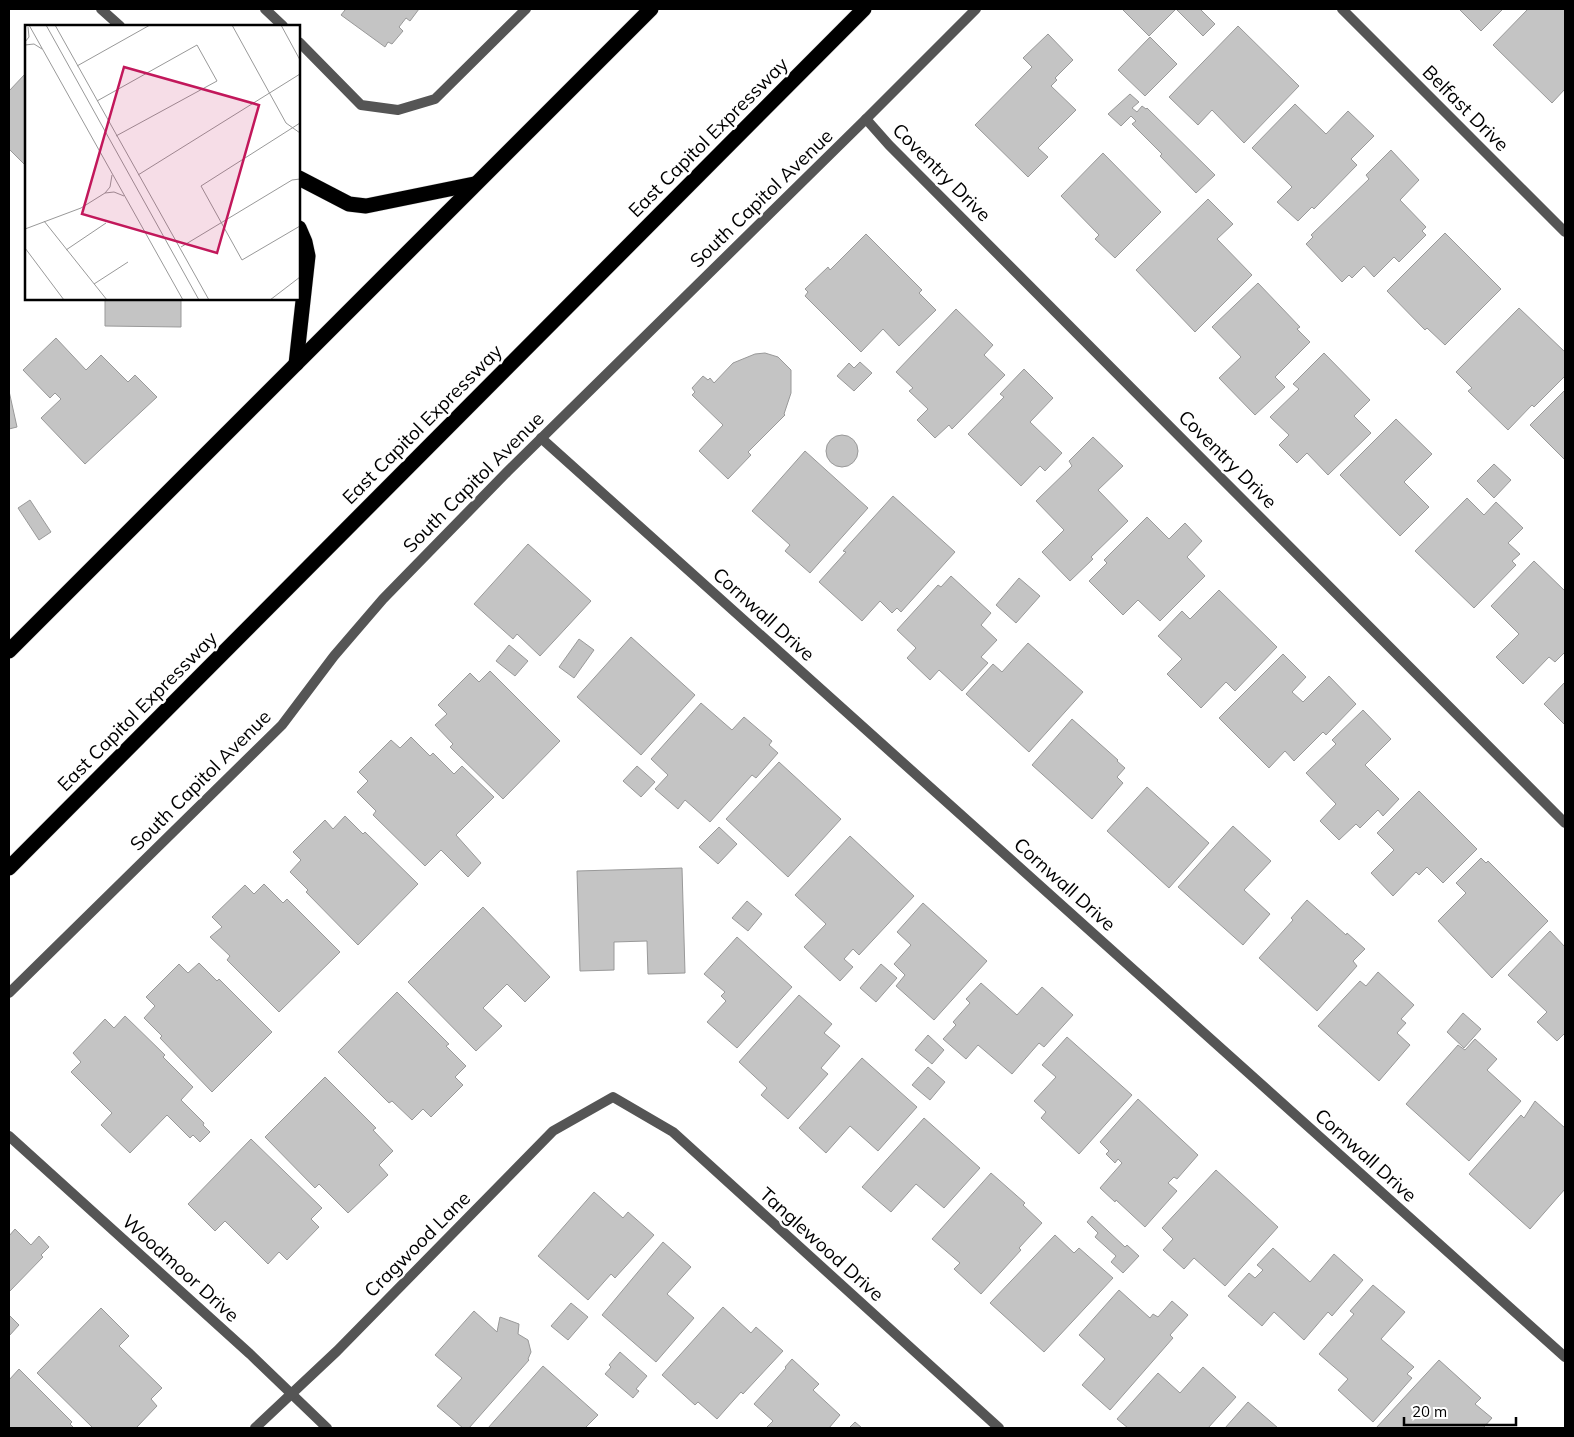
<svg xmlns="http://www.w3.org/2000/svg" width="1574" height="1437" font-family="Mulish,sans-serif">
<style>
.building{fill:#c4c4c4;stroke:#999}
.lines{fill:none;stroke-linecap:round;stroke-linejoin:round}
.highway-casing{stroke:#dbdbdb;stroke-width:16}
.lane{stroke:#555;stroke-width:10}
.street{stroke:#555;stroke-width:10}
.highway{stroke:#000;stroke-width:15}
.labels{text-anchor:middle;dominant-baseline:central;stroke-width:5;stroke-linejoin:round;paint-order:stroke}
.street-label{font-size:19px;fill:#000;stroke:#fff}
.inset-road{fill:none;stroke:#999;stroke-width:1}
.view{fill:#c2185b;fill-opacity:0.15;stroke:#c2185b;stroke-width:2.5}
.inset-edge{fill:none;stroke:#000;stroke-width:2.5}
</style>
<rect width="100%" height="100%" fill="#fff"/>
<g class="building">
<polygon points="344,9 419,9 410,21 406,18 399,27 403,31 392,44 388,42 385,47 341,15 345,10"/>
<polygon points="1122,9 1200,9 1215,24 1203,36 1176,9 1149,36"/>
<polygon points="1459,9 1503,9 1481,31"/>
<polygon points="1528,9 1565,9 1565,89 1552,103 1493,45"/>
<polygon points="1238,26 1299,86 1244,143 1212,110 1198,125 1169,97"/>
<polygon points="1048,34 1073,60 1055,78 1057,80 1051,86 1076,110 1038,148 1048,157 1028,177 975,125 1032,67 1023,58"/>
<polygon points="1150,37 1177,64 1145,96 1118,70"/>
<polygon points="26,73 26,166 9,149 9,91"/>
<polygon points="1130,94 1139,102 1132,108 1137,112 1142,106 1146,109 1147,108 1215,175 1196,193 1160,156 1162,154 1132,124 1136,121 1131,116 1121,126 1108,114"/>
<polygon points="1295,104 1326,134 1348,111 1374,136 1351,159 1357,165 1314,209 1312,207 1298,221 1277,202 1292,187 1252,148"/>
<polygon points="1391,150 1419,180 1400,200 1426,227 1422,231 1426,235 1399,262 1394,257 1374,277 1364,266 1352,278 1349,275 1342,282 1306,244 1313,237 1311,235 1369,179 1366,175"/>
<polygon points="1103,153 1161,212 1115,258 1095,239 1099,235 1061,196"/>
<polygon points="1208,199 1233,224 1217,239 1252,275 1195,332 1136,270"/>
<polygon points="1445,233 1501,289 1445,345 1427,328 1425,330 1387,291"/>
<polygon points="866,234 922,290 919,293 936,310 899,346 883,329 861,352 805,296 808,292 805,289 828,267 830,270"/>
<polygon points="1258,283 1300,327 1297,329 1310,342 1275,377 1285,387 1255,415 1219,378 1241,357 1212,327"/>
<polygon points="80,299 181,299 181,327 105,326 105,300"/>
<polygon points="1519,308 1565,352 1565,376 1534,407 1532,405 1508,430 1468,391 1472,388 1456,372"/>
<polygon points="956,309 993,345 984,355 1005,375 952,429 949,425 935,438 917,420 928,409 909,391 913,388 896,372"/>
<polygon points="56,338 86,370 101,355 128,382 135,375 157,397 85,464 41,418 61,399 55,393 50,398 23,370"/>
<polygon points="765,353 778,357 791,370 791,393 784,414 785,415 748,452 751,455 728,479 699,451 723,425 692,395 695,392 692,388 703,376 708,380 710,378 714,383 733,363 755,354"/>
<polygon points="1324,353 1370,400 1354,416 1371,433 1328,475 1307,453 1297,463 1279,445 1289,435 1270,417 1299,389 1293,384"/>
<polygon points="860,362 872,373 854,391 837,376 849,363 854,368"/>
<polygon points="1024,369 1053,398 1030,422 1062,453 1045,471 1040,466 1021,486 968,434 1004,397 1000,394"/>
<polygon points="1565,390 1565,460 1530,425"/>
<polygon points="9,391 17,427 9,429"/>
<polygon points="1396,419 1432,454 1404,482 1429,507 1400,536 1340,475"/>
<circle cx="842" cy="451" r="16"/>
<polygon points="1093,437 1123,466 1098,490 1128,521 1091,557 1093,559 1070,581 1042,552 1064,530 1036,501 1072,466 1069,461"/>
<polygon points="805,451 868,508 810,573 785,551 790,545 752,511"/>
<polygon points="1494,464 1511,480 1494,498 1477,481"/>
<polygon points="893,496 955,552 901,612 897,608 892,613 880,601 862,621 819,582 846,552 843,551"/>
<polygon points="1467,498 1484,515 1496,502 1523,528 1508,543 1520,554 1512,561 1516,565 1474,608 1415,551"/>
<polygon points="30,500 51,532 39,540 18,508"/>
<polygon points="1147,517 1169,539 1185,523 1202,541 1187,557 1205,576 1160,621 1138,600 1123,615 1089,581 1107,563 1104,560"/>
<polygon points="528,544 591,601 540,656 517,634 513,639 474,604"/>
<polygon points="1534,561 1565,591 1565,652 1555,662 1549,657 1523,684 1496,657 1519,634 1491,606"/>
<polygon points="951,576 991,613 981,625 997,640 981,657 988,663 962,691 939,670 930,680 907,658 916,648 897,630 938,585 941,587"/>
<polygon points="1019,578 1040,596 1016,623 996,605"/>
<polygon points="1219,590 1277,647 1235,691 1226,682 1201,708 1167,674 1182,659 1158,636 1182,611 1190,619"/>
<polygon points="631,637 695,695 641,755 577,697"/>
<polygon points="579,639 594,650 574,678 559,667"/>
<polygon points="1028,643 1083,692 1029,752 966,694 993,664 1002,672"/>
<polygon points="509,645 528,661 515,676 496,661"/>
<polygon points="1283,654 1306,677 1292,692 1303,702 1329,676 1356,704 1326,735 1323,732 1294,761 1285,751 1269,768 1219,718"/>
<polygon points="490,671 560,741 503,799 450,747 453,744 435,725 447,714 438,705 470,673 479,682"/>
<polygon points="1565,682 1565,725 1544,704"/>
<polygon points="701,703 732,730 744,717 772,741 769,745 778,753 756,778 752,775 710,822 685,800 678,809 655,789 668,775 651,759"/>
<polygon points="1363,710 1391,739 1365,765 1399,799 1383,816 1378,810 1360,828 1356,824 1339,840 1320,821 1336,804 1306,773 1336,744 1332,740"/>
<polygon points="1072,719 1118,760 1117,761 1125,768 1117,777 1123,783 1092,819 1032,765"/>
<polygon points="411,737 430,756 433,753 454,774 462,766 494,797 456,835 481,863 468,877 441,850 425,866 373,815 376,811 357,792 368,781 359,772 391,740 400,748"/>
<polygon points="779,762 841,819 788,877 726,819"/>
<polygon points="637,766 655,782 641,797 623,781"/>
<polygon points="1147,787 1209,843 1169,888 1107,831"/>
<polygon points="1419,791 1477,849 1443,883 1427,867 1419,875 1416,872 1393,896 1371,873 1394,850 1377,833"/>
<polygon points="345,816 363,834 365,832 418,884 358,945 306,892 308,890 290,872 301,860 293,852 325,820 333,829"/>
<polygon points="1233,826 1271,861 1244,890 1270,914 1243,945 1178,887"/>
<polygon points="719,827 737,844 718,864 699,847"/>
<polygon points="850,836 914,896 859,955 853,949 844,959 853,967 840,981 804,947 826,924 795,895"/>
<polygon points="1481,858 1486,863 1488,861 1548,921 1492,978 1438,921 1466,893 1456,883"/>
<polygon points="682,868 685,973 648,974 647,941 614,942 614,970 580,971 577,871"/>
<polygon points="264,884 283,903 287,899 340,952 279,1012 227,960 230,956 210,937 222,927 212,917 245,885 254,894"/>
<polygon points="1307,900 1346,935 1347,933 1365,949 1353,961 1357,966 1317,1011 1259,958 1293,920 1291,918"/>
<polygon points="747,901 762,914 748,931 732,918"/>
<polygon points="923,903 987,961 934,1020 896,986 905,975 894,964 911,945 897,932"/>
<polygon points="483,907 550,977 525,1002 507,984 483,1008 502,1026 476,1051 408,982"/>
<polygon points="1550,931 1565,947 1565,1033 1557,1041 1537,1022 1547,1012 1508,975"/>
<polygon points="737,937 792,987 737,1048 707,1022 726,1001 721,996 725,992 704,974"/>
<polygon points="199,963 217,981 219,979 272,1032 212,1092 160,1038 162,1036 144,1018 155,1006 146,997 179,964 188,973"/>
<polygon points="881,964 897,978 876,1002 860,988"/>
<polygon points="1378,972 1414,1005 1401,1019 1406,1023 1397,1033 1410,1045 1379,1081 1318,1026 1360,981 1366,986"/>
<polygon points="981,983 1017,1015 1042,987 1073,1015 1044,1047 1039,1043 1012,1074 978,1045 966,1059 943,1039 956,1025 953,1022 970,1003 966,999"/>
<polygon points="397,992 449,1044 446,1046 466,1066 455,1077 463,1085 431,1117 423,1109 412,1120 392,1101 389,1103 338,1052"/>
<polygon points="799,995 832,1024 824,1033 840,1046 821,1068 828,1074 788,1119 761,1095 767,1088 739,1062"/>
<polygon points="1463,1013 1481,1029 1464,1048 1447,1032"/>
<polygon points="125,1016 165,1055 163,1057 193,1087 181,1100 204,1123 203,1125 210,1132 200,1142 193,1135 190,1138 167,1115 130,1153 101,1125 112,1113 71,1072 81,1062 73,1053 105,1019 114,1028"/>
<polygon points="928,1035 944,1050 932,1064 915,1050"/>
<polygon points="1067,1037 1132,1095 1079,1154 1041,1118 1046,1112 1034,1101 1056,1077 1042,1065"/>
<polygon points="1475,1039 1497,1059 1487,1070 1521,1101 1469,1161 1406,1104 1458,1045 1465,1050"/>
<polygon points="862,1058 917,1107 878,1151 850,1126 826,1153 799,1128"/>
<polygon points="928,1067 945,1082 930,1100 912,1085"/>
<polygon points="325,1077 376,1128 373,1130 393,1151 379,1165 388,1175 348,1213 319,1184 315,1188 265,1137"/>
<polygon points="1138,1099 1198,1155 1177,1179 1174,1177 1168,1183 1177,1191 1145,1227 1116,1200 1115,1202 1100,1188 1122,1163 1118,1159 1115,1163 1106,1154 1109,1151 1100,1142"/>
<polygon points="1535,1101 1565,1128 1565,1189 1530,1229 1469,1174 1521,1115 1524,1118"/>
<polygon points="924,1118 980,1168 944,1208 916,1184 891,1212 862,1187"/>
<polygon points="251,1139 322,1208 311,1219 319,1227 287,1260 279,1252 268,1264 225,1221 215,1231 188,1204"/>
<polygon points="1216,1170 1278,1227 1225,1286 1194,1258 1184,1269 1163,1250 1173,1239 1162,1228"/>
<polygon points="991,1173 1025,1203 1023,1205 1042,1223 1019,1248 1021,1250 981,1294 954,1269 960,1263 932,1239"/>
<polygon points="594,1192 623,1218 628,1212 654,1235 615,1278 611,1274 588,1300 538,1256"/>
<polygon points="1092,1216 1125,1247 1127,1245 1139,1256 1123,1273 1111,1262 1116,1256 1095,1237 1098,1233 1087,1222"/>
<polygon points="15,1229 31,1245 39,1236 49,1247 41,1255 43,1257 9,1292 9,1236"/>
<polygon points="1055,1235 1074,1253 1079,1248 1113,1278 1044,1352 990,1303"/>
<polygon points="663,1242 691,1267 667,1294 694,1318 656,1362 602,1315"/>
<polygon points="1273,1248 1310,1282 1334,1254 1363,1280 1332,1316 1328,1312 1304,1340 1274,1312 1262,1326 1228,1296 1249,1273 1255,1278 1263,1270 1257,1265"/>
<polygon points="1373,1285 1405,1312 1381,1339 1414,1367 1407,1374 1412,1378 1373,1422 1338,1390 1348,1379 1319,1354 1354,1314 1350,1311"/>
<polygon points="1119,1290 1150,1318 1153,1314 1158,1317 1172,1301 1188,1315 1170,1335 1173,1338 1110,1410 1082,1385 1105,1359 1079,1335"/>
<polygon points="571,1303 588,1317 568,1340 551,1326"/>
<polygon points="723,1307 751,1333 756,1327 783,1351 743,1394 741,1392 717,1419 698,1402 695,1405 662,1375"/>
<polygon points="101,1308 129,1336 119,1346 162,1388 151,1399 157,1406 136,1428 93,1428 37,1373"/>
<polygon points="474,1311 497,1332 500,1317 519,1324 518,1334 528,1340 531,1352 528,1359 529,1360 469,1428 463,1428 437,1406 462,1378 435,1355"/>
<polygon points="9,1315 19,1325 9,1336"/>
<polygon points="620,1352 647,1376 636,1389 639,1391 633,1398 605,1374 611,1367 609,1365"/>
<polygon points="792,1359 819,1384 813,1390 840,1415 829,1428 766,1428 773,1421 754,1404 786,1368 785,1367"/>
<polygon points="1439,1360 1481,1398 1475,1404 1492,1418 1483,1428 1376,1428"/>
<polygon points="543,1366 598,1415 585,1428 488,1428"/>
<polygon points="1203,1367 1236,1397 1208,1428 1128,1428 1117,1419 1158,1373 1180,1393"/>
<polygon points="19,1369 72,1422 70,1424 74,1428 9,1428 9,1380"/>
<polygon points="1248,1402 1278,1428 1225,1428"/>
<polygon points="855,1422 862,1428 849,1428"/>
</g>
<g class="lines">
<defs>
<g id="highway">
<polyline points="299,178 349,204 366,206 474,184"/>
<polyline points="296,364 308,256 305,242 299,228"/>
<polyline points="9,651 651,9"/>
<polyline points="9,868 864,9"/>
</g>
</defs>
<use href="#highway" class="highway-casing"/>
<g class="lane">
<polyline points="265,9 283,26"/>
<polyline points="299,42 361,105 398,110 435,99 526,9"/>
</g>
<g class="street">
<polyline points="101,9 120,26"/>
<polyline points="1342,9 1565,232"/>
<polyline points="866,119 889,145 1565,823"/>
<polyline points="541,438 1565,1357"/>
<polyline points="9,993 282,725 334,656 383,599 508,471 866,119 976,9"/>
<polyline points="9,1136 250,1354 327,1428"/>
<polyline points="255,1428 337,1351 553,1131 613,1097 673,1132 999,1428"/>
</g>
<use href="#highway" class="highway"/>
</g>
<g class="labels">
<g class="street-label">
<text transform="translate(1466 108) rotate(45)">Belfast Drive</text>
<text transform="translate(708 137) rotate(-45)">East Capitol Expressway</text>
<text transform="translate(942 172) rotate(45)">Coventry Drive</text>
<text transform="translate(761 198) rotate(-44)">South Capitol Avenue</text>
<text transform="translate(422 424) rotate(-45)">East Capitol Expressway</text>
<text transform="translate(1228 459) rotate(45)">Coventry Drive</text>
<text transform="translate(473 482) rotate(-45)">South Capitol Avenue</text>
<text transform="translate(764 614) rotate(42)">Cornwall Drive</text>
<text transform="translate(137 711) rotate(-45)">East Capitol Expressway</text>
<text transform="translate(200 780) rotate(-45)">South Capitol Avenue</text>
<text transform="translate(1065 884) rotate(42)">Cornwall Drive</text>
<text transform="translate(1366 1155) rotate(42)">Cornwall Drive</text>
<text transform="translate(417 1244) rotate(-45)">Cragwood Lane</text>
<text transform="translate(822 1244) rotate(42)">Tanglewood Drive</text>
<text transform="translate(181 1268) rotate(42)">Woodmoor Drive</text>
</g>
</g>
<g transform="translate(25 25)">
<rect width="275" height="275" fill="#fff"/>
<path class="inset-road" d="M4,0L158,275M21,0L174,275M30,0L184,275M207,0L261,98L275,108M256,0L275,35M0,17L4,12L3,2M0,20L9,19L17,24M52,41L125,0M72,76L172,20L192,56L91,111M275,98L176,161L217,235L275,201M113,150L275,49M80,168L85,162L87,150M80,168L89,167L99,171M19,196L82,275M0,204L56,183L80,168M156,222L267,155L275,154M0,223L39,275M41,225L81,198M69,259L103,237M245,275L275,252"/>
<path class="view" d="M99,42L234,80L192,228L57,189Z"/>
<rect width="275" height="275" class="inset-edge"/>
</g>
<rect width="1574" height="1437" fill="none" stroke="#000000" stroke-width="20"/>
<path d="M1404 1417v8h112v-8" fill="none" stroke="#000000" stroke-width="2.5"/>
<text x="1412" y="1417" font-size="15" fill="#000000" stroke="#ffffff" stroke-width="4" paint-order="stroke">20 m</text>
</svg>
